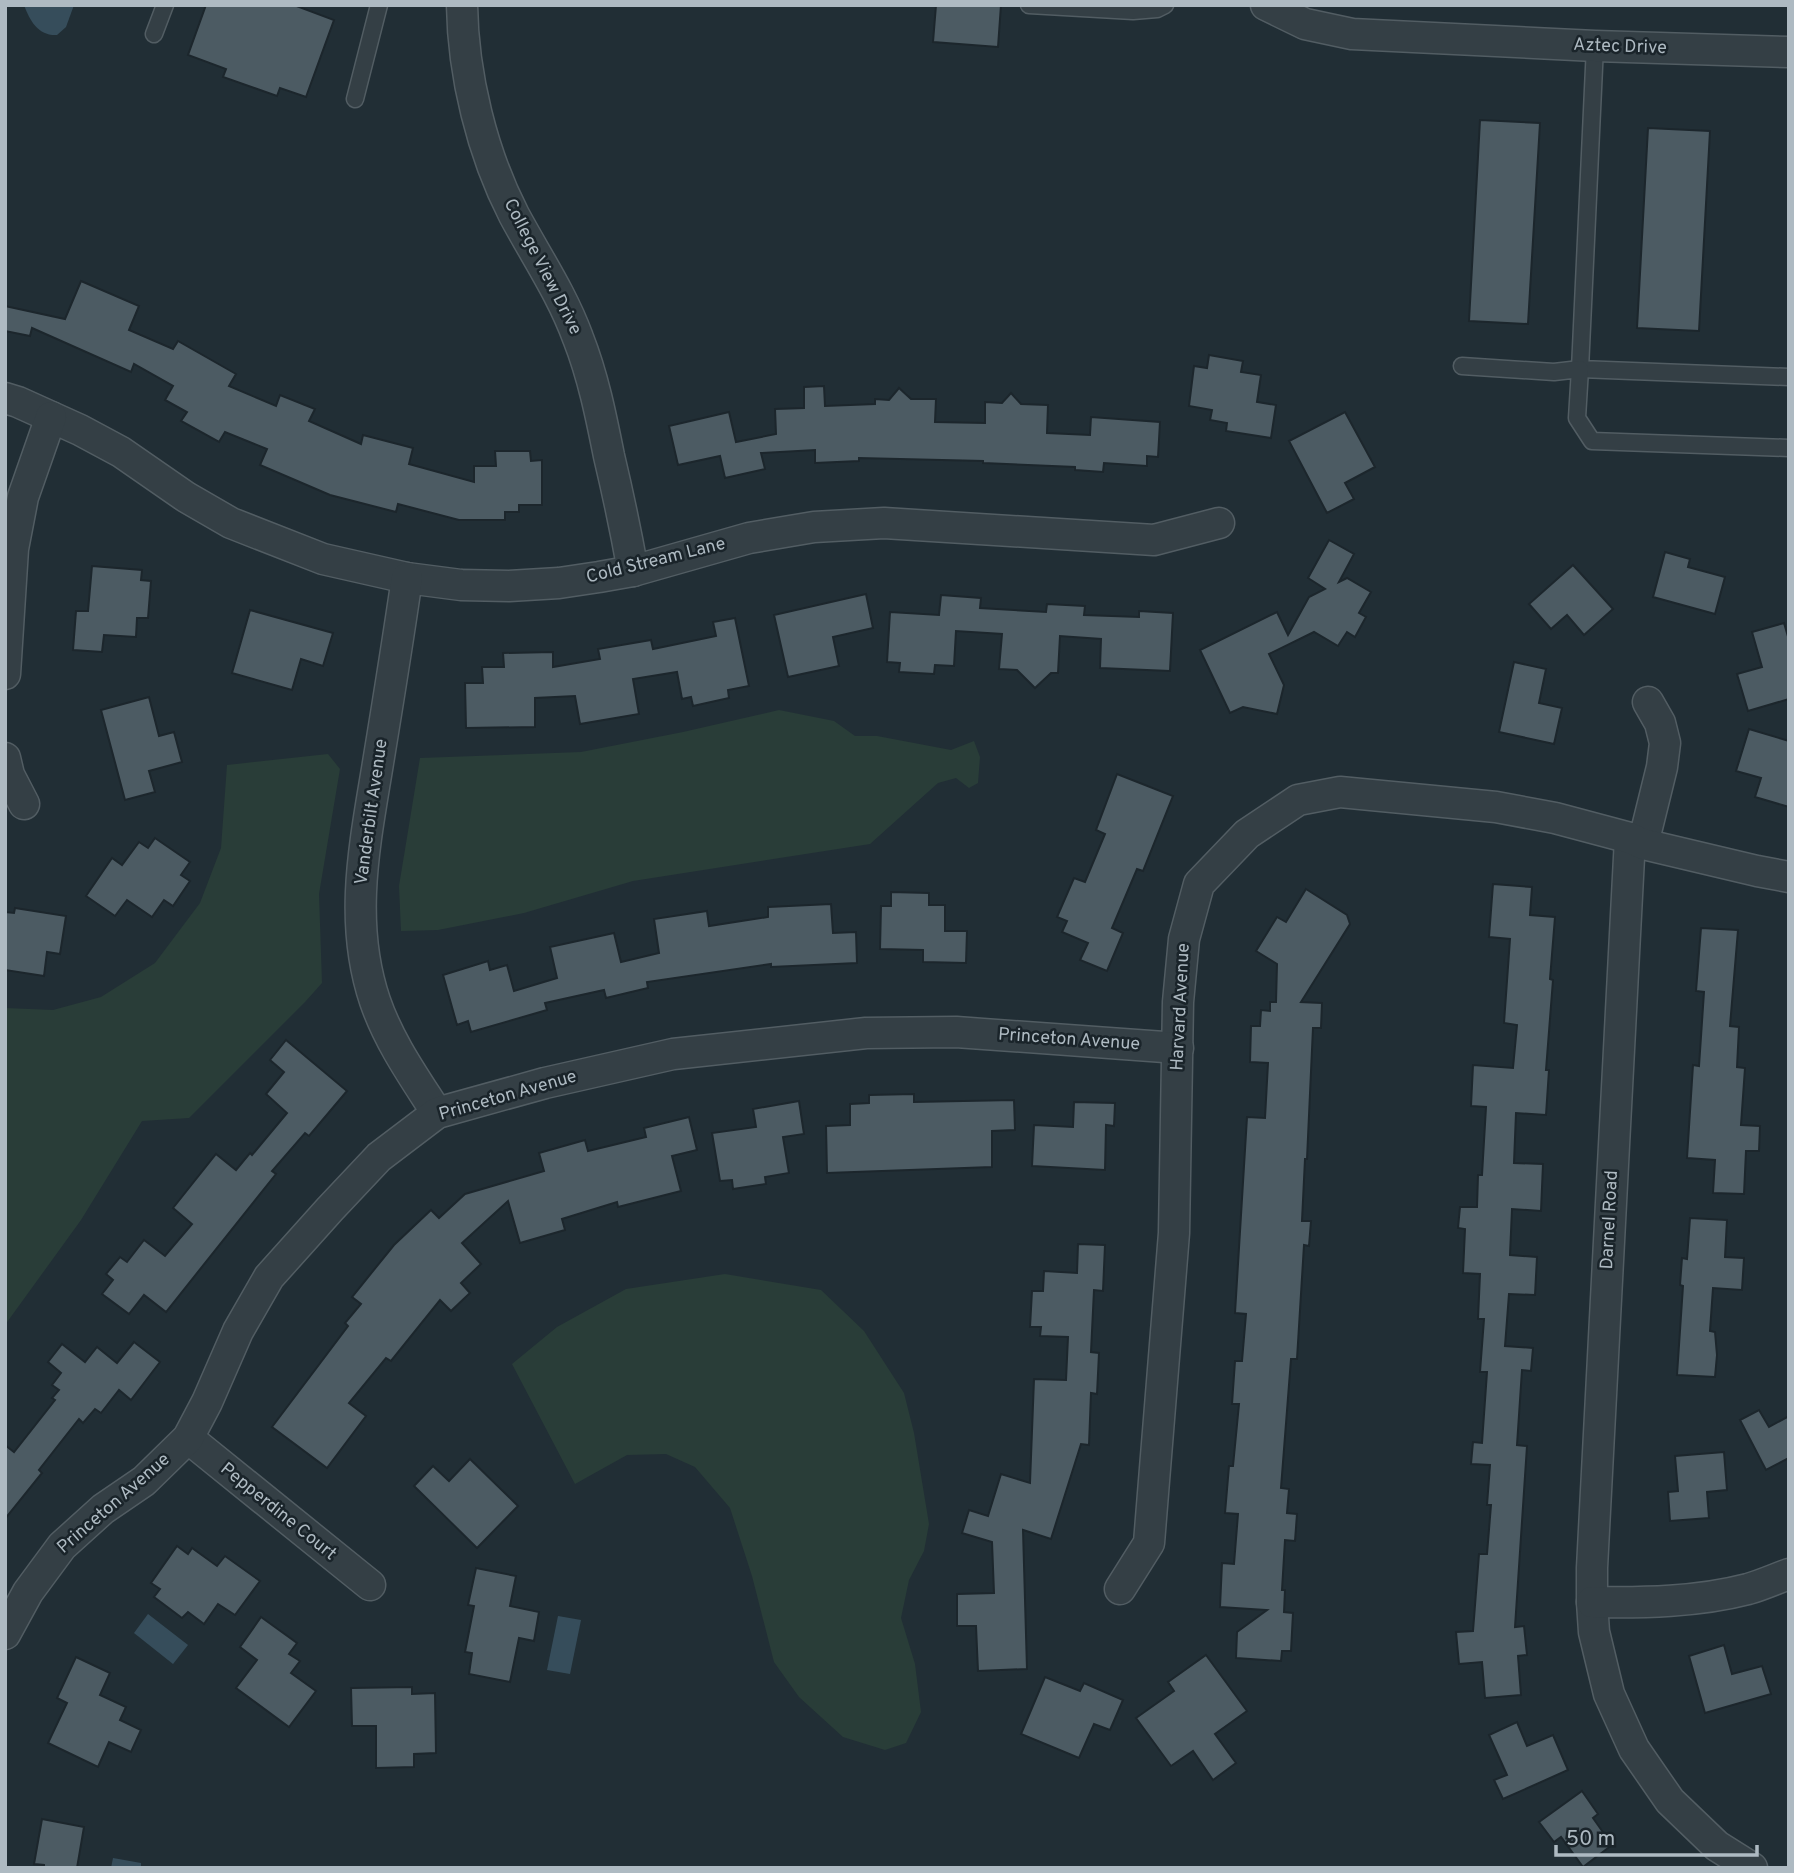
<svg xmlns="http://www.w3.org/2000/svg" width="1794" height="1873" font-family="Overpass,sans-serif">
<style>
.green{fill:#293d38}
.water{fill:#364d5b}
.building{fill:#4c5b63;stroke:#1c262c;stroke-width:2}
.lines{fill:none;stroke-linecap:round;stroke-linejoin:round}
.service-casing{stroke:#525d63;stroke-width:19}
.minor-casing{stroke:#525d63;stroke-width:33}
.service{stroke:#343f45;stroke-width:16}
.minor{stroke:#343f45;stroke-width:30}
.labels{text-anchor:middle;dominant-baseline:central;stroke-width:5;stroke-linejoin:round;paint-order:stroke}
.street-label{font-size:18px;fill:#aebac2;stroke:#1a242a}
</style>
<rect width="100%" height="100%" fill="#212e35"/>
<g class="green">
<polygon points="779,710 834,721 855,736 877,736 951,750 974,741 980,757 978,783 969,788 956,778 938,783 870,844 633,881 524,913 438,930 401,931 399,886 420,758 581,752 683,732"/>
<polygon points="328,754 340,769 319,894 322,983 305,1002 189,1118 142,1121 81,1220 5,1325 5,1008 53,1010 101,997 155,963 200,903 221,848 227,765"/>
<polygon points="725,1274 821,1290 864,1331 904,1393 914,1433 929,1524 924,1551 909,1580 901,1618 915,1664 921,1712 906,1743 885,1750 843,1737 799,1697 774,1662 752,1576 730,1508 695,1467 666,1454 627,1455 575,1484 512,1364 557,1327 626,1289"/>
</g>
<g class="water">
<path d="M24,5H74L66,27L57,35C38,36 30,21 24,5Z"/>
<polygon points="148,1614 188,1645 173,1664 134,1633"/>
<polygon points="558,1616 581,1620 570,1674 547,1670"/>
<polygon points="113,1858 141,1863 141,1868 111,1868"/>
</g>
<g class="building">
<polygon points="206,5 294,5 334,20 306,97 280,88 277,96 223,77 226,69 188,55"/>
<polygon points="936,5 1001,5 998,47 933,42"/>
<polygon points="1480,120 1540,123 1528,324 1469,321"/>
<polygon points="1648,128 1710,131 1699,331 1637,328"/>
<polygon points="81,281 139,306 129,330 173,349 178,341 236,374 229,386 276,406 280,395 315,409 309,421 361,444 363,435 413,448 409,464 474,482 474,466 496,466 495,451 530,451 531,461 542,460 542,505 519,505 519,512 505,512 505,520 459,520 398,504 396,512 330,495 260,465 267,449 225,432 219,442 181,421 187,412 165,400 173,386 134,364 131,372 32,328 30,336 5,331 5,306 65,319"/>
<polygon points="1209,355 1243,361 1241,372 1261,375 1257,402 1276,405 1271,438 1226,431 1227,423 1210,420 1212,410 1189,406 1194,366 1207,368"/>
<polygon points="824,386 825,406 875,404 875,399 889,400 899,388 911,399 936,399 935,422 985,423 985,402 1002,403 1011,393 1021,404 1048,405 1047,433 1090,435 1091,417 1160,422 1158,457 1147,456 1147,466 1104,463 1103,472 1075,470 1075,467 983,463 983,461 859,458 859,461 815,463 815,450 761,453 765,469 725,478 720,456 678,465 669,426 729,412 736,442 776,434 775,409 804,408 804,387"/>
<polygon points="1345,412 1375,467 1345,483 1354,499 1327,513 1289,441"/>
<polygon points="1329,540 1354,554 1339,582 1347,578 1371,592 1359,613 1366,617 1355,637 1347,632 1338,646 1314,632 1269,654 1284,685 1277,714 1243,707 1230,713 1200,650 1277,612 1288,635 1309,597 1325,589 1308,578"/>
<polygon points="1665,552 1690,559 1688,567 1725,577 1715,614 1653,597"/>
<polygon points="1573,565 1613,609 1584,635 1567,615 1551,629 1529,604"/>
<polygon points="92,566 142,570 141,580 151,581 148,618 137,618 136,637 104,635 102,652 73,650 76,611 88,611"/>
<polygon points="866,594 873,628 833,637 839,666 788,677 774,615"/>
<polygon points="941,595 981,598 980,608 1046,612 1047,604 1085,606 1084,615 1139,617 1139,611 1173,613 1170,671 1100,668 1101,639 1060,636 1058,673 1051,673 1035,688 1017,670 999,669 1002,634 956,631 954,666 935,665 934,674 899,672 900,663 887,662 890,612 939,615"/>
<polygon points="250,610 333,633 323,666 301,659 292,690 232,673"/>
<polygon points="735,618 749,686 728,690 729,698 693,706 691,697 682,699 677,672 633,679 639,714 580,724 575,696 535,698 535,727 466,728 465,683 483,683 482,667 504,667 503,653 553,652 553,667 600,659 598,649 651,640 653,649 716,636 713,622"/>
<polygon points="1784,623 1789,640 1789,699 1748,711 1737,674 1762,667 1752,632"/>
<polygon points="1514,662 1546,669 1539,703 1562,708 1554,744 1499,732"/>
<polygon points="149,697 159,736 174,732 182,762 149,771 155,792 125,800 101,710"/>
<polygon points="1749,729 1789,741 1789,807 1755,797 1761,778 1736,771"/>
<polygon points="1117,774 1173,796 1143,871 1137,869 1112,928 1123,933 1107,971 1080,960 1088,943 1062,932 1067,921 1057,917 1074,878 1085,882 1105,834 1096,830"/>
<polygon points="155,838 190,862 181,875 190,881 173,906 164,900 152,917 127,900 115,916 86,896 112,858 122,865 139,842 148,848"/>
<polygon points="1493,884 1532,887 1530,915 1555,917 1550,979 1553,980 1546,1070 1549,1070 1546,1115 1516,1113 1514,1163 1543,1164 1541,1211 1512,1209 1510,1255 1537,1257 1535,1295 1509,1294 1505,1346 1533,1348 1531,1371 1522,1370 1517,1445 1527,1446 1515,1627 1524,1626 1527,1655 1518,1656 1521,1695 1485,1698 1482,1662 1459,1664 1456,1632 1473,1631 1479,1554 1487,1554 1491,1505 1487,1505 1490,1465 1471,1464 1473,1442 1482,1443 1487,1372 1480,1372 1484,1319 1478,1319 1480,1274 1463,1273 1465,1229 1458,1228 1460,1207 1477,1207 1478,1175 1482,1175 1486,1107 1471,1106 1473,1065 1513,1068 1517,1025 1504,1023 1510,939 1489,937"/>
<polygon points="1306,889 1347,915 1350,924 1301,1002 1322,1003 1321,1028 1313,1028 1307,1159 1305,1159 1302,1221 1311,1221 1309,1246 1304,1245 1297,1359 1291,1359 1281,1488 1289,1489 1287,1513 1297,1514 1295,1541 1285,1540 1282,1590 1285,1590 1284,1612 1293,1613 1291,1651 1282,1651 1281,1661 1236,1658 1237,1632 1267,1610 1220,1607 1222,1563 1234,1564 1238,1514 1225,1513 1229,1466 1233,1466 1239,1404 1232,1404 1235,1361 1242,1361 1246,1314 1235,1313 1247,1117 1265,1118 1268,1063 1250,1062 1251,1026 1260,1026 1261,1010 1270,1011 1270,1002 1276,1002 1277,964 1256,951 1277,917 1286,922"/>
<polygon points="891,892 929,893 929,905 945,905 945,931 967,931 966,963 923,962 923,950 880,949 881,906 891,906"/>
<polygon points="831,904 833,933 856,932 857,963 771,967 771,964 647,982 648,988 606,998 604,990 545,1003 547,1010 471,1032 468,1021 457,1025 443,975 488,961 490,970 507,965 514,991 557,978 550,947 614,933 621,962 659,953 654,919 707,911 709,926 768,917 768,907"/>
<polygon points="15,908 66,916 60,954 47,952 44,976 5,970 5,912 14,913"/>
<polygon points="1701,928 1738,930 1730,1026 1739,1027 1737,1067 1745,1068 1741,1125 1760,1126 1759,1151 1746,1151 1744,1194 1713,1193 1715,1160 1687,1158 1693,1065 1699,1066 1704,992 1696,991"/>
<polygon points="286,1040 347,1091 309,1136 305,1133 272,1171 276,1174 166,1312 144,1295 129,1314 102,1294 113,1280 106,1274 120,1257 127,1262 144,1240 165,1256 192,1224 173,1208 216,1154 236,1170 250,1153 252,1155 287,1113 266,1094 284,1072 270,1060"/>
<polygon points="914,1094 914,1102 1014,1100 1015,1130 992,1131 992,1167 827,1173 826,1126 850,1125 850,1104 869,1103 869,1095"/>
<polygon points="799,1101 804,1134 783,1137 789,1173 765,1177 766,1184 733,1189 732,1180 720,1181 712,1133 756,1127 753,1109"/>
<polygon points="1074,1102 1115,1103 1114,1126 1106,1125 1105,1170 1032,1166 1034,1125 1073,1127"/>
<polygon points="689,1117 697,1150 672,1156 681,1191 618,1207 617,1202 562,1219 565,1230 520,1243 508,1201 462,1243 481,1264 461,1283 470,1293 451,1311 440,1300 391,1361 386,1358 349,1403 366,1416 327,1468 272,1427 348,1326 345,1323 361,1304 352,1297 394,1245 431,1210 439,1218 465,1194 544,1171 539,1153 585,1140 588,1151 646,1137 644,1128"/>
<polygon points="1690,1218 1727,1220 1725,1257 1744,1258 1742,1290 1713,1288 1710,1331 1715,1332 1717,1355 1715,1377 1677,1375 1683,1286 1680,1285 1682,1258 1687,1259"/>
<polygon points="1078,1244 1105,1245 1103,1291 1094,1290 1091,1352 1099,1353 1097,1394 1091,1393 1089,1445 1081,1444 1051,1539 1023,1530 1027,1669 978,1671 976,1626 957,1626 957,1594 994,1593 992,1542 962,1533 969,1510 988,1516 1001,1474 1030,1483 1034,1379 1066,1380 1068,1337 1040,1336 1041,1327 1030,1327 1032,1291 1043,1291 1044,1271 1077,1273"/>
<polygon points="134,1342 160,1362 131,1400 119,1390 101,1413 95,1409 83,1423 79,1419 39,1470 42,1473 5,1519 5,1445 14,1452 55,1400 52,1398 59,1390 52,1385 61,1373 48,1362 62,1344 85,1362 97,1347 117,1363"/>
<polygon points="1759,1410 1769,1427 1789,1416 1789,1458 1766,1470 1740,1420"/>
<polygon points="1724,1452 1727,1490 1707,1492 1709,1518 1670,1521 1668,1492 1678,1491 1675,1456"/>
<polygon points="470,1459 518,1506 477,1548 414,1486 433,1466 449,1481"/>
<polygon points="177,1546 188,1554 192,1548 217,1566 225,1556 260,1581 235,1615 218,1604 204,1624 188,1612 182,1618 154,1597 160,1589 151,1583"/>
<polygon points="476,1568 516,1576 510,1606 539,1612 534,1641 519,1638 510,1682 469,1674 472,1653 465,1652 474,1606 468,1605"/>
<polygon points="261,1617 297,1643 289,1654 300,1661 291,1673 316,1691 289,1727 236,1688 257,1660 240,1647"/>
<polygon points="1724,1645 1732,1674 1762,1666 1771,1694 1705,1713 1689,1656"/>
<polygon points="1206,1655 1247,1711 1215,1734 1236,1763 1213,1780 1193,1751 1171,1766 1136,1718 1174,1691 1168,1682"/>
<polygon points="76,1657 110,1673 100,1695 126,1707 120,1720 141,1730 131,1752 109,1742 98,1767 48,1743 67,1703 57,1698"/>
<polygon points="1045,1677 1080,1691 1084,1683 1123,1700 1110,1730 1094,1724 1079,1758 1021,1734"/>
<polygon points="412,1687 412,1694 435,1693 436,1753 414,1754 414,1767 376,1768 376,1726 352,1726 351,1688"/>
<polygon points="1517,1722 1527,1746 1553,1735 1568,1770 1503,1799 1494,1780 1507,1775 1489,1735"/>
<polygon points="1582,1791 1598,1814 1593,1818 1612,1845 1583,1867 1561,1837 1554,1842 1539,1822"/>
<polygon points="42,1819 84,1827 77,1868 44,1868 44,1865 34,1864"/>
</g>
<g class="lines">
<defs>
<g id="service">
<polyline points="1029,5 1133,11 1157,9 1165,5"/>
<polyline points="154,34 165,5"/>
<polyline points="1595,46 1580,369 1789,377"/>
<polyline points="355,99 379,5"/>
<polyline points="1462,366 1554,372 1580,369 1577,418 1592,441 1789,448"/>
</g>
<g id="minor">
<path d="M462,5C463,75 482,153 514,215C536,256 562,294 578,338C593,376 601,416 609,456C618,494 626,532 633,571"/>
<polyline points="1266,5 1305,24 1352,34 1595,46 1789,52"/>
<polyline points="5,398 18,402 80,430 121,452 186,497 231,523 323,559 407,578 461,585 509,586 559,583 599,577 633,571 749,538 814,527 884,523 1154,540 1219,523"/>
<path d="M407,578C398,640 388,702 378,763C365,843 348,921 375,1001C389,1042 414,1077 437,1113"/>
<polyline points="5,674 13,549 23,497 51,417"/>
<polyline points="5,758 9,775 24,804"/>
<polyline points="1630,838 1592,1568 1592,1602 1594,1632 1609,1694 1634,1749 1670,1801 1717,1846 1752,1868"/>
<polyline points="1643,844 1662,767 1665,743 1660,723 1648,702"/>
<polyline points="188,1438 370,1585"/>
<polyline points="1120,1589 1149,1543 1174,1233 1178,1002 1184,939 1199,884 1247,834 1298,800 1340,792 1496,807 1555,818 1630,838 1643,844 1757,871 1789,877"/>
<path d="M1592,1602C1643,1603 1698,1602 1748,1589C1762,1585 1775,1579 1789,1574"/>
<polyline points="5,1634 28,1592 62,1546 103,1509 144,1481 188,1438 207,1402 238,1331 269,1277 330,1209 379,1157 437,1113 545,1083 673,1054 866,1033 956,1032 1178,1048"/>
</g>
</defs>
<use href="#service" class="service-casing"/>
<use href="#minor" class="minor-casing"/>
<use href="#service" class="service"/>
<use href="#minor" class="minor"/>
</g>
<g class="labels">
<g class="street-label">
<text transform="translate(1620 47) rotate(2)">Aztec Drive</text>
<text transform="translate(542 267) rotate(63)">College View Drive</text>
<text transform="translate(656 561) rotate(-14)">Cold Stream Lane</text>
<text transform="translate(372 812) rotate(-82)">Vanderbilt Avenue</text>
<text transform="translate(1181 1007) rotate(-87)">Harvard Avenue</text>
<text transform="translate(1069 1040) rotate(4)">Princeton Avenue</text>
<text transform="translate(508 1096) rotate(-16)">Princeton Avenue</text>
<text transform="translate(1610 1220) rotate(-87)">Darnel Road</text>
<text transform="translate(114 1504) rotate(-41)">Princeton Avenue</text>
<text transform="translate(278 1512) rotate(39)">Pepperdine Court</text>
</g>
</g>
<rect width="1794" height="1873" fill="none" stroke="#aebac2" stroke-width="14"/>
<path d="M1556 1845v10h201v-10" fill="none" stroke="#aebac2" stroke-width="3.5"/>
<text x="1566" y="1845" font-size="21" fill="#aebac2" stroke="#1a242a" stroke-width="5" paint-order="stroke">50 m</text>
</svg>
